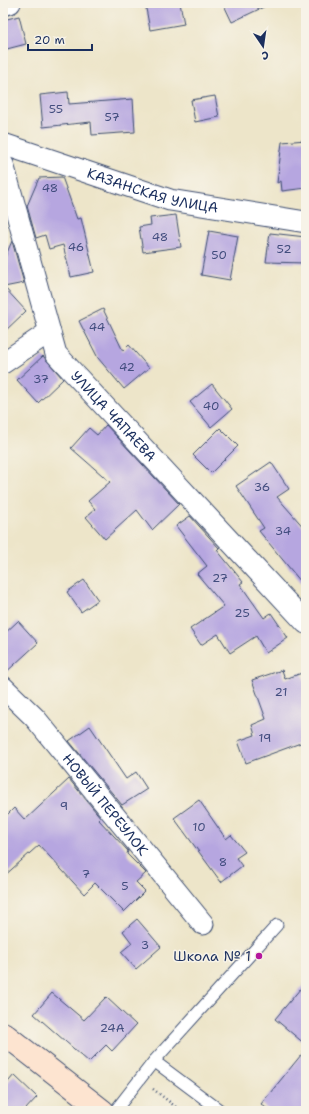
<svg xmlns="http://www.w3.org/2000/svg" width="309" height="1114" font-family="'Shantell Sans',sans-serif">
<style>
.building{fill:#b6a6e0}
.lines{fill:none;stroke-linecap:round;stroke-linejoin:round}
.lane-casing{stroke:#3a4a6e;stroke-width:13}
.street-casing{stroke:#3a4a6e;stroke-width:23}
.secondary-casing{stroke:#3a4a6e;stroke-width:24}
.path{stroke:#3a4a6e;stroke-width:2.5;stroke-dasharray:1 3;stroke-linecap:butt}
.lane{stroke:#fff;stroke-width:11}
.street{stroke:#fff;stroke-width:21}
.secondary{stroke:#fde4d0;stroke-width:22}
.poi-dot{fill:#b5179e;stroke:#f7f3e8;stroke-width:1.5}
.labels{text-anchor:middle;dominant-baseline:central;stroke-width:3;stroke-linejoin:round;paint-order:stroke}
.number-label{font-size:12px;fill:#424d7e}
.street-label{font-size:14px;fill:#1b2f5e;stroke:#f7f3e8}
.poi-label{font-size:14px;fill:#1b2f5e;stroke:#f7f3e8;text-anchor:end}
</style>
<rect width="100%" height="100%" fill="#f7f3e8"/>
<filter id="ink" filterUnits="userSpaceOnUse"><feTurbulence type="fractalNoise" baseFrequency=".025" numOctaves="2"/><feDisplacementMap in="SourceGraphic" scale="8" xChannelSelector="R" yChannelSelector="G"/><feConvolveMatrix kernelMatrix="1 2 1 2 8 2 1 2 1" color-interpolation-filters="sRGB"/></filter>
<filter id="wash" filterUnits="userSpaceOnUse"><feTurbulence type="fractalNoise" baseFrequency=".012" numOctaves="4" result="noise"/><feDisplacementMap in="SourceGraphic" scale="16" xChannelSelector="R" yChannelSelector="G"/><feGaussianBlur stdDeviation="0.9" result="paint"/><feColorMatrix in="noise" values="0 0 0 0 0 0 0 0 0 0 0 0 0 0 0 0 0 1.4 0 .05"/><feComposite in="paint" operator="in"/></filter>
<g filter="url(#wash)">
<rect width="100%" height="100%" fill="#ede5c9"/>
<g id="blocks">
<g class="building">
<polygon points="145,3 180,3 184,24 150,30"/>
<polygon points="223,3 272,3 232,22"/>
<polygon points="19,16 26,44 3,50 3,20"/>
<polygon points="68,92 69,104 133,99 135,132 92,135 91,122 43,127 40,95"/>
<polygon points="215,96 219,117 195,122 191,100"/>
<polygon points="306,140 306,188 282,191 281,181 277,183 282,142"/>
<polygon points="62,177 77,219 81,218 94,272 71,277 63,245 49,249 45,235 36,238 27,206 39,178"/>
<polygon points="176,215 181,247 143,252 139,227 151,225 150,218"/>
<polygon points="209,231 238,236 230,280 201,275"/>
<polygon points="270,233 306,237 306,263 266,262"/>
<polygon points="12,241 24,283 4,287 26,311 3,333 3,262"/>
<polygon points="103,309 123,351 129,345 149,368 124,389 98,358 79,321"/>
<polygon points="43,356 63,379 38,403 17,380"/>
<polygon points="212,384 232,409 211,427 190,402"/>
<polygon points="106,425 179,504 152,530 137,510 105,539 86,517 95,509 88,501 110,482 71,448 89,428 97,435"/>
<polygon points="220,428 238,446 211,473 193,455"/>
<polygon points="271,462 289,489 277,497 306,530 306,588 259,531 264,528 236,486"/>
<polygon points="190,516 219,548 217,550 243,582 240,584 264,618 271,613 288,638 266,653 256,636 230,653 218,634 201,645 190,629 224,606 197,574 207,566 176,526"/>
<polygon points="84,580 98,600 81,612 67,592"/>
<polygon points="18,621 38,643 3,675 3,635"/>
<polygon points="282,670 285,679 302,673 306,686 306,741 246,763 238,741 255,735 252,725 266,719 252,680"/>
<polygon points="90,726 126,779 136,772 147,789 122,805 69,741"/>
<polygon points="69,779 101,818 99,820 128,851 127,854 146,873 136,882 145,891 124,912 95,883 84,894 39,845 3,877 3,819 14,808 25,820"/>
<polygon points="199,800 226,839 231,835 245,852 236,858 242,866 221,882 174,818"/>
<polygon points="137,919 161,947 136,969 121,952 132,943 123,931"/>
<polygon points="306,982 306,1045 275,1019"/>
<polygon points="52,993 84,1020 106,997 136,1025 112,1051 106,1045 89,1062 34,1014"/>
<polygon points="306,1049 306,1111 270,1111 261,1104"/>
<polygon points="14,1075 37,1097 24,1111 3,1111 3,1088"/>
</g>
</g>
</g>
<g filter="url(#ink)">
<use href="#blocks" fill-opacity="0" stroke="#3a4a6e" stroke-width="1"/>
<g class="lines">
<defs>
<g id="lane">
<polyline points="154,1061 277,925"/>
<polyline points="115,1111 154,1061 221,1111"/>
</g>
<g id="street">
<polyline points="3,5 10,3"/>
<path id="s1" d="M3,144L170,200L306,222"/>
<path id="s2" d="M3,164L56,354L306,623"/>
<polyline points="3,363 49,332"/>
<path id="s3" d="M3,687L35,718L203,924"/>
</g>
<polyline id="secondary" points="3,1033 103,1111"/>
</defs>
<use href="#lane" class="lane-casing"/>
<use href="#street" class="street-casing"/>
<use href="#secondary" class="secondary-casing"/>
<polyline class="path" points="153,1089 181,1111"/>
<use href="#lane" class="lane"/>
<use href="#street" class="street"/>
<use href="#secondary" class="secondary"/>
</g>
</g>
<circle class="poi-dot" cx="259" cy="956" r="4"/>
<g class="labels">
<g class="number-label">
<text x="56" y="109">55</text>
<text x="112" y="117">57</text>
<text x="50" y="188">48</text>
<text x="160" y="237">48</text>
<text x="76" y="247">46</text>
<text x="284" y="249">52</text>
<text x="219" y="255">50</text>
<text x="97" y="327">44</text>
<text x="127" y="367">42</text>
<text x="41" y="379">37</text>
<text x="211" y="406">40</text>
<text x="262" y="487">36</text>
<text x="283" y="531">34</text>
<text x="220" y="578">27</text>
<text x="242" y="613">25</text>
<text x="281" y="692">21</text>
<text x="265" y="738">19</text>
<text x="64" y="806">9</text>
<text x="199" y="827">10</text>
<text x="223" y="862">8</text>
<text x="86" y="874">7</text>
<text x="125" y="886">5</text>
<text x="145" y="945">3</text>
<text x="112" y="1028">24А</text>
</g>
<g class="street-label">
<text stroke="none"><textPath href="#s1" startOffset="157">КАЗАНСКАЯ УЛИЦА</textPath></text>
<text stroke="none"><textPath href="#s2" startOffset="282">УЛИЦА ЧАПАЕВА</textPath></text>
<text stroke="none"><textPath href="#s3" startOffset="156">НОВЫЙ ПЕРЕУЛОК</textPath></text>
</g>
<g class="poi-label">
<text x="251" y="956">Школа № 1</text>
</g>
</g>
<rect width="309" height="1114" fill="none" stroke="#f7f3e8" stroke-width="16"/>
<g transform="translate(263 46) rotate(167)" stroke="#f7f3e8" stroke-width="3" paint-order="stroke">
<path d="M0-3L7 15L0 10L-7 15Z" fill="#1b2f5e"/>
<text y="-6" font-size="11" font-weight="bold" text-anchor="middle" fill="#1b2f5e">С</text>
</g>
<path d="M28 44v6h64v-6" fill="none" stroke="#1b2f5e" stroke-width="2"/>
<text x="34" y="44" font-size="12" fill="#1b2f5e" stroke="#f7f3e8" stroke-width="3" paint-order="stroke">20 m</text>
</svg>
